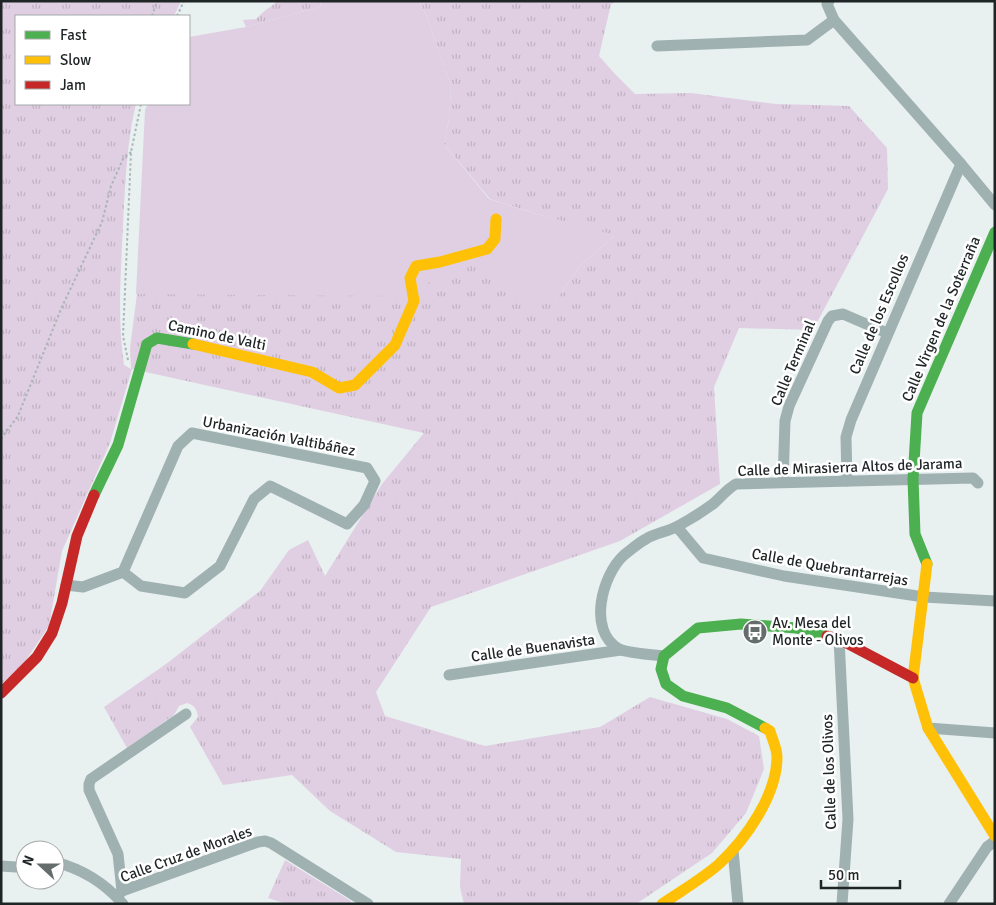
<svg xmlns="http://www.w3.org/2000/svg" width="996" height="905" font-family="Signika,sans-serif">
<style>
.grass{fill:url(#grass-tufts)}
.pitch{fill:#e0cfe2}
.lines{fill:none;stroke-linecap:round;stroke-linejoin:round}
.path{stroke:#aab6b6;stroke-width:2;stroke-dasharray:2.5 2.5;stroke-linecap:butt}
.street{stroke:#a0b1b1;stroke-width:11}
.fast{stroke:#4caf50;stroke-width:11}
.slow{stroke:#ffc107;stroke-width:11}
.jam{stroke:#c62828;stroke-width:11}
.labels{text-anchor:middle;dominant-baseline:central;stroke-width:5;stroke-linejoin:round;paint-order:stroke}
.street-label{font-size:15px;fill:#1f2525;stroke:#fff}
.poi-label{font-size:15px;fill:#1f2525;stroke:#fff;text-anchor:start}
</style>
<defs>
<pattern id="grass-tufts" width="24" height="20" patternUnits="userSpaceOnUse" patternTransform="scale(1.25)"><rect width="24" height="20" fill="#e0cfe2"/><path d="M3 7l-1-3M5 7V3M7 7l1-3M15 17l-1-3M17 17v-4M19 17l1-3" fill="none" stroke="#c0b2c2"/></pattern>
</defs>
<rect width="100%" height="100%" fill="#e8f0f0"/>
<g class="grass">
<path d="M1,1H181L174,16H16V104H136C127,140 125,187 123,225C121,272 117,318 124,365L131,369L130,348L137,294L473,261L494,275L555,301L581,265L614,236L537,214L490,199L444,144L449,119L451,86L426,14L419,1H617L611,4L599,56L615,74L635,94L691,93L776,104L849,106L887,148L888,189L813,330L739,328L714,387L720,484L620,541L431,607L376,692L385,716L485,746L600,727L650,697L727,719L759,736L764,769L746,813L712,853L636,904H464L460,887L461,859L396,852L330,811L292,775L223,785L190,727L198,717C197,710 195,705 187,703L179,706L174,715L127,748L104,707L166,664L260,591L289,550L308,540L325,576L382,484L424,433L132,369L110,443L62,551L49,626L24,663L1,684Z"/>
<polygon points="278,1 321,1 320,7 246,27 243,20 256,19 262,13"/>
<polygon points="285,860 351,901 349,904 287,904 268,898"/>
</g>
<polygon class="pitch" points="321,1 419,1 426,14 451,86 449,119 444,144 489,199 537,214 615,235 581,265 555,301 526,300 473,261 402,296 136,294 145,110 148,104 189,104 189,37 246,27 320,7"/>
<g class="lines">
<g class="path">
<polyline points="152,16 157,1"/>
<polyline points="177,16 184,1"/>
<polyline points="128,360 123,336 131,152 141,104"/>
<polyline points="1,439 18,416 61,309 102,222 111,186 123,159 131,152"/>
</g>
<g class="street">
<polyline points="829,1 827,4 834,20"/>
<polyline points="657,46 807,40 834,20 961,164 995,205"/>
<polyline points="847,481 846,437 851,420 961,164"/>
<polyline points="783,482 785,421 789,406 828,321 832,316 843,314 887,333"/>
<polyline points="677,527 703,558 784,576 924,597 995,601"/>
<polyline points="66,585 83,587 123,572 178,446 192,433 367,468 375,481 364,505 347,524 270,486 254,499 220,566 185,593 141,586 123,572"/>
<polyline points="839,639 848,819 842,904"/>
<path d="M664,656C654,655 627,653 619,649C587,631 602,575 624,555C631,550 638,543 646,539C655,533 668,532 678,526C689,520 702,512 713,504C721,497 727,489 736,484L973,478L978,483"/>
<polyline points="449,675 621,650"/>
<polyline points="928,728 995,733"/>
<polyline points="733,850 738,904"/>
<path d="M55,862C82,869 104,882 123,904"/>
<polyline points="1,866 16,867 25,865"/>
<polyline points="122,891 118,854 89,790 89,784 91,779 186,714"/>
<polyline points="117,896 122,891 258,842 265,841 271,843 368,904"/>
<polyline points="949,904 987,847 995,841"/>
</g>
<g class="fast">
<polyline points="94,495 118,445 147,344 157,338 193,344"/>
<polyline points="927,564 915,534 913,479 917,413 995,232"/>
<polyline points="765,728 727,708 683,696 666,684 661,669 664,656 698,628 741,624 796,628 827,636"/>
</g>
<g class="slow">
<polyline points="193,344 312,372 339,388 355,385 395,345 414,301 410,278 416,266 440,262 487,249 495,239 496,219"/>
<polyline points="927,564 913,678 928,728 995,836"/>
<path d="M662,904C681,891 702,879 719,864C746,839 777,795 777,757C777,748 772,739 770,731L765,728"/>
</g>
<g class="jam">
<polyline points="827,636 839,639 913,678"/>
<polyline points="1,693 37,657 52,633 62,603 77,536 94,495"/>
</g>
</g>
<defs>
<symbol id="bus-disc" viewBox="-11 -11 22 22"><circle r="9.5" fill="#656c6c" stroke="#fff"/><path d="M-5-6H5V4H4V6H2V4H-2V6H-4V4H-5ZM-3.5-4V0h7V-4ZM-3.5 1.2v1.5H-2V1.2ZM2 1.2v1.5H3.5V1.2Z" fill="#fff"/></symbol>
</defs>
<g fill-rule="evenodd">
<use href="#bus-disc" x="741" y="618" width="28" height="28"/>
</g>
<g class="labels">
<g class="street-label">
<text transform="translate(879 314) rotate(-67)">Calle de los Escollos</text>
<text transform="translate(941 319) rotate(-67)">Calle Virgen de la Soterraña</text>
<text transform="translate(217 335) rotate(12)">Camino de Valti</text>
<text transform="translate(793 363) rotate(-67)">Calle Terminal</text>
<text transform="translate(279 436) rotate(11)">Urbanización Valtibáñez</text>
<text transform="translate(850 467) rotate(-2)">Calle de Mirasierra Altos de Jarama</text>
<text transform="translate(830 567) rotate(10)">Calle de Quebrantarrejas</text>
<text transform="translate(533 648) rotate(-8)">Calle de Buenavista</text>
<text transform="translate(829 772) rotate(-92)">Calle de los Olivos</text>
<text transform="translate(186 854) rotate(-20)">Calle Cruz de Morales</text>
</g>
<g class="poi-label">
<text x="772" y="623">Av. Mesa del<tspan x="772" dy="17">Monte - Olivos</tspan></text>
</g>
</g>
<rect width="996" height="905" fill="none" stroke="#1f2525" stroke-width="5"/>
<rect x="15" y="15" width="175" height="90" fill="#ffffff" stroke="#a5a8a8"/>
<rect x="25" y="31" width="25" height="8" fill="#4caf50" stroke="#a5a8a8"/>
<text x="60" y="40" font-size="15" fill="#1f2525">Fast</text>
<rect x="25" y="56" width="25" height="8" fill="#ffc107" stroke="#a5a8a8"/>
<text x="60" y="65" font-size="15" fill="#1f2525">Slow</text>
<rect x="25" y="81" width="25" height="8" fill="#c62828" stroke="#a5a8a8"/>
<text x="60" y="90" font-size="15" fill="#1f2525">Jam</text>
<g transform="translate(40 865) rotate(291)"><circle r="24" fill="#ffffff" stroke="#a5a8a8"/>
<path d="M0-4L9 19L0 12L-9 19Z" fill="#656c6c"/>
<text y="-8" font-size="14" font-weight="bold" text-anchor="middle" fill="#1f2525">N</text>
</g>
<path d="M821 880v8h79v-8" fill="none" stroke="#1f2525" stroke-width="2.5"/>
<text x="828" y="880" font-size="15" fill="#1f2525" stroke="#ffffff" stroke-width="4" paint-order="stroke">50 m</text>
</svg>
